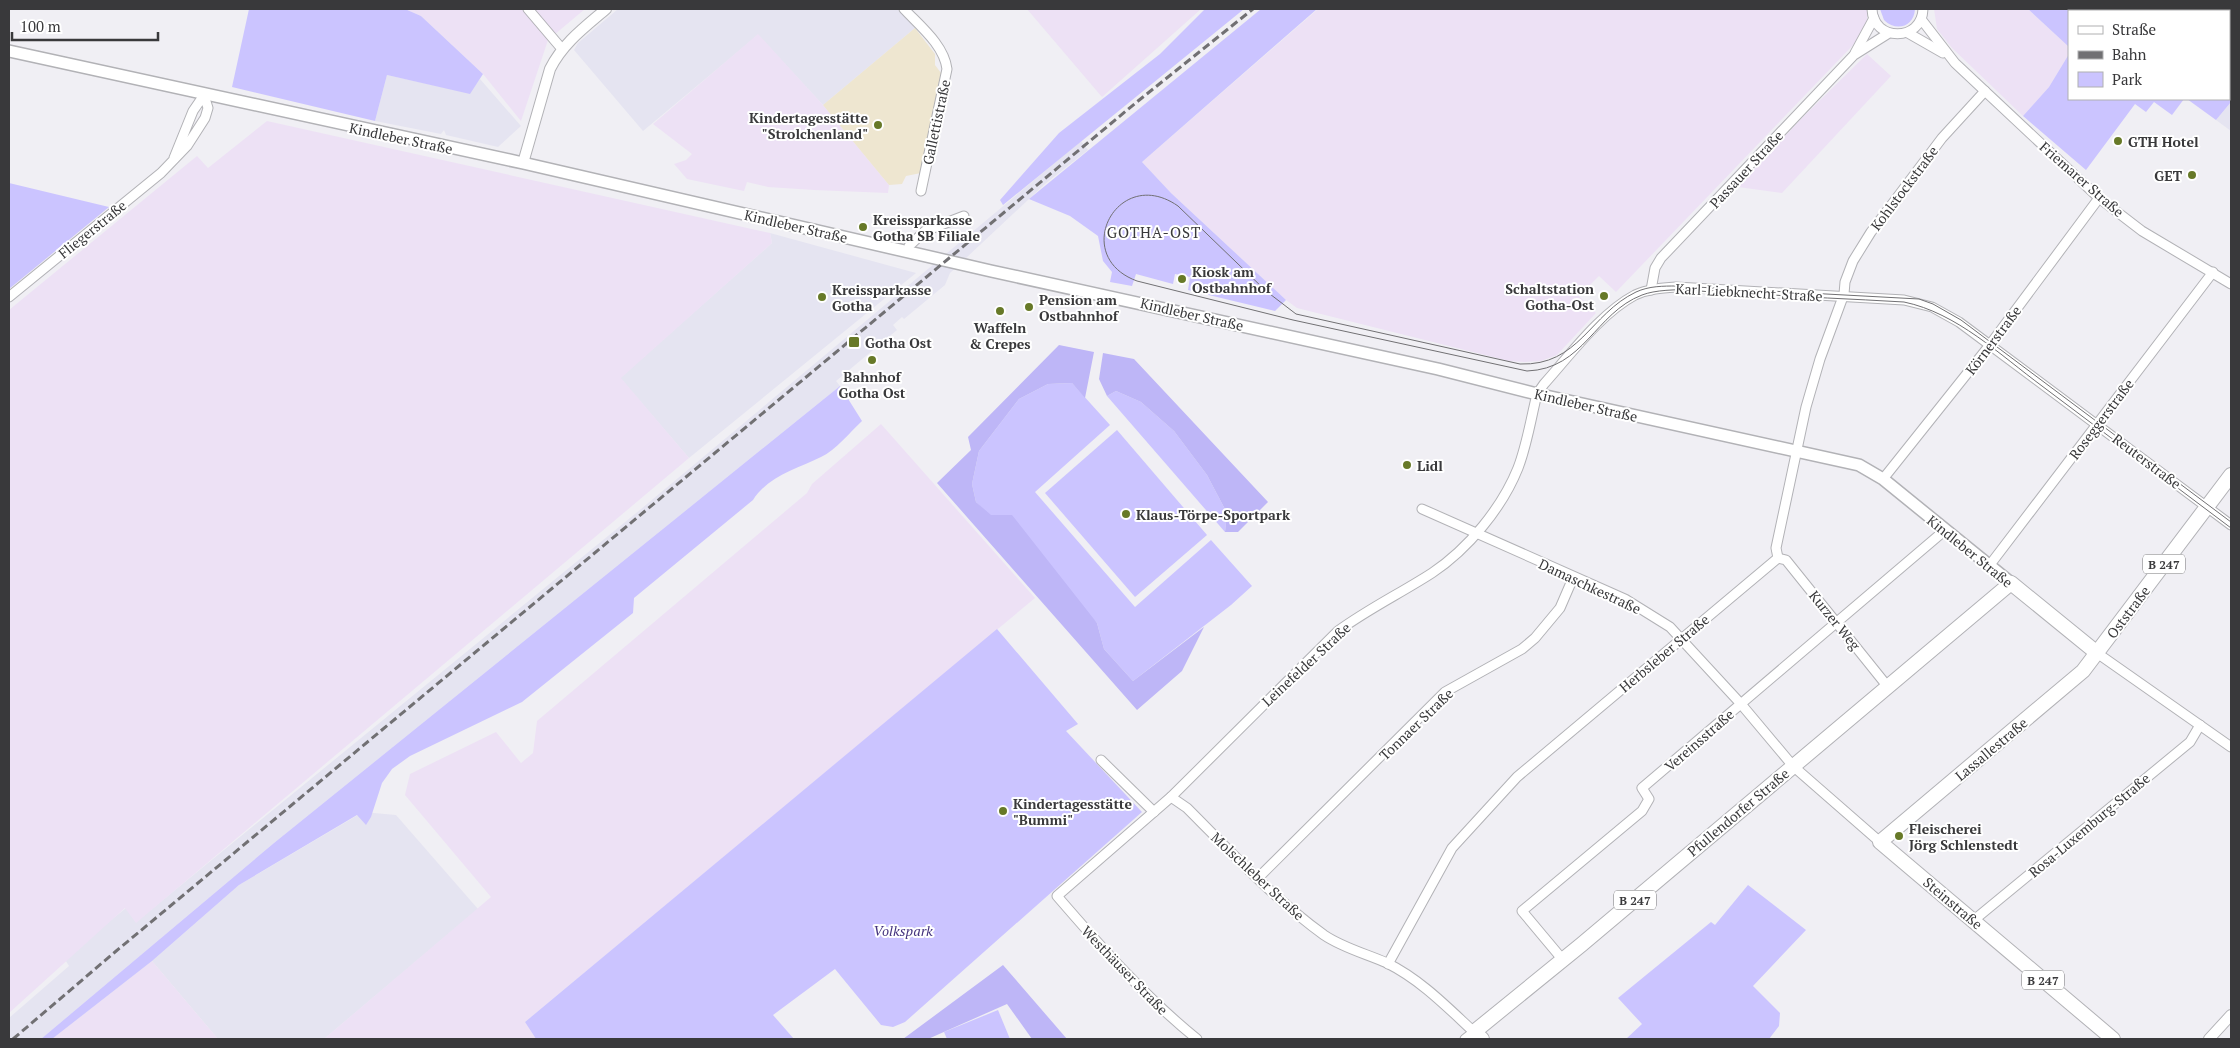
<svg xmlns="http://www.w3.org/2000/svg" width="2240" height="1048" font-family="'PT Serif',serif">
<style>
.built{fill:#e5e4f1}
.industrial{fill:#ede1f5}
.education{fill:#eee6d0}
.green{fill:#cbc4ff}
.forest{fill:#beb6f7}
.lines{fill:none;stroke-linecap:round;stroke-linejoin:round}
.minor-casing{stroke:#b2b2b6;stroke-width:11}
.tertiary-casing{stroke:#b2b2b6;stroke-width:12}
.secondary-casing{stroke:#b2b2b6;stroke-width:14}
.primary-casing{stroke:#b2b2b6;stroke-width:16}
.minor{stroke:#fff;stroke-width:9}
.tertiary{stroke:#fff;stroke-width:10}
.secondary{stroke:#fff;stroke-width:11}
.primary{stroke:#fff;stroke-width:14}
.tram{stroke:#717073;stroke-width:1}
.rail{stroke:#717073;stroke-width:3;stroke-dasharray:8 4;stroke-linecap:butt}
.poi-dot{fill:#677928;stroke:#fff;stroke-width:2}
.labels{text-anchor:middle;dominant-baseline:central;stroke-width:4;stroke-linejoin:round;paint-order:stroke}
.shield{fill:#fff;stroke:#747476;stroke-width:1}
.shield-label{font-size:12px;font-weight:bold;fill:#39393b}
.poi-label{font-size:14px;font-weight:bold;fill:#39393b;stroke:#fff;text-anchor:start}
.street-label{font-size:14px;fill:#39393b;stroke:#fff}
.park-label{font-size:14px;font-style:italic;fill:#44337e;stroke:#fff}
.neighbourhood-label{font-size:15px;letter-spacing:1px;fill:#39393b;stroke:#fff}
</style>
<rect width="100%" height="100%" fill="#f0eff4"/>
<g class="built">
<polygon points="618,9 898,9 915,28 823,105 758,35 643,131 574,50 578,43"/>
<polygon points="387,75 469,93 480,79 521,126 498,147 446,135 444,130 441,134 375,121"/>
<polygon points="2231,102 2231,131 2216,120"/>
<polygon points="1081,141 1088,150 1045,184 950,273 945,285 904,319 902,317 893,325 897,330 836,381 840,386 274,843 41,1039 9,1039 9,1018 69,966 64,958 126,908 136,922 641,509"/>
<polygon points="770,233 916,273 689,458 620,378 772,243"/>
<polygon points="363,812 396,815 478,909 324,1039 218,1039 152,961 239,885"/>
</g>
<g class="industrial">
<polygon points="405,9 585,9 548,40 521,121 483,74 421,16"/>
<polygon points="1027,9 1201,9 1102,97"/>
<polygon points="1318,9 1867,9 1867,22 1857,41 1616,292 1599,276 1579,296 1596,313 1557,355 1541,361 1524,362 1509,361 1297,308 1286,300 1171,193 1142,162"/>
<polygon points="1934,9 2028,9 2069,47 2069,54 2049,87 2023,116 1952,48 1937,29"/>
<polygon points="758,34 823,105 889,185 888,193 814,190 768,187 747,182 744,191 687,179 674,164 686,160 692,154 653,124"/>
<polygon points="1867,54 1891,76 1782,193 1738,187 1801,119"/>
<polygon points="267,121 770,233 772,243 621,378 689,458 136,923 125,908 9,1013 9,310 197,156 208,168"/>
<polygon points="881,424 1035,598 525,1022 536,1039 324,1039 491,897 405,795 410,774 496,732 521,763 533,753 537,721 807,493 812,484"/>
<polygon points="152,961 218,1039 52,1039"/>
</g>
<polygon class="education" points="915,28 935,54 935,65 941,73 921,173 906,176 902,184 889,185 823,105"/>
<g class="green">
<polygon points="249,9 405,9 421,16 483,74 470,94 387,75 375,121 232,87"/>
<polygon points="1205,9 1244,9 1003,205 1000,200 1059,133 1160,54"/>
<polygon points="1261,9 1317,9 1142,162 1171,193 1286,300 1275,311 1188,290 1190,277 1175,274 1173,284 1136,274 1132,286 1110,282 1112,272 1103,261 1098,236 1070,216 1029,199"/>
<path d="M1880,9H1915C1914,27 1896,32 1884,20Z"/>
<polygon points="2028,9 2231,9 2231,102 2216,120 2187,99 2229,99 2229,11 2069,11 2069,47"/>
<polygon points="2069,54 2069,99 2184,99 2172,115 2154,102 2146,112 2135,104 2086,170 2023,116 2049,87"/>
<polygon points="9,183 109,207 9,289"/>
<polygon points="1072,383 1110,425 1035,492 1135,607 1211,540 1252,586 1231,605 1133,681 1104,649 1097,623 976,502 972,484 979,451 1019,399 1048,384"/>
<path d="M840,386L862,421C850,432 836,450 821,457C797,469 768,476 753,500L634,598L633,613L522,702L410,756L392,769L382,783L371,817L366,825L357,815L239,885L152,961L52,1039H41L274,843Z"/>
<polygon points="1116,391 1141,402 1174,431 1207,475 1227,513 1225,532 1107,396"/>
<polygon points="1117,430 1207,535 1135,597 1045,493"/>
<polygon points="997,629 1078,724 1066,731 1142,812 905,1022 893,1027 881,1025 835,969 773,1015 794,1039 536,1039 525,1022"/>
<polygon points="1748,885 1806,930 1753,986 1780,1013 1779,1026 1769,1039 1626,1039 1642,1024 1618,998 1711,922 1715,925"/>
<polygon points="998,1010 1010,1039 947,1039 944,1032"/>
</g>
<g class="forest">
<polygon points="1059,345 1094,352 1085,398 1072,383 1048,384 1019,399 979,451 972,484 976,502 991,515 1012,515 1097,623 1104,649 1133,681 1204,627 1182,671 1137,710 937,483 971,450 968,437"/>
<polygon points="1103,353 1134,359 1268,502 1238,532 1225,532 1227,513 1207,475 1174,431 1141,402 1116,391 1107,396 1099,379"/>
<polygon points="1003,965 1067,1039 1032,1039 1007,1004 928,1039 903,1039"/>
</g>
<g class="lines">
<defs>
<g id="minor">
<polyline points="528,9 562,49"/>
<path d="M904,9C920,26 944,45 947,69L921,191"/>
<path d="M1872,9C1873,42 1922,42 1923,9"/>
<polyline points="1921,19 1955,63 2099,198 2142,231 2231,284"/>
<polyline points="1908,33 1943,53"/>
<polyline points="1855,53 1874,18"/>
<polyline points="909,246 925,231 964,216"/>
<polyline points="1651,290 1655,268 1661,258 1854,55 1889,33"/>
<polyline points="9,297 161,173 187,146 205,118 208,108 204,95 193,111 174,158"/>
<polyline points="1883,479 1989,346 2099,198"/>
<polyline points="1422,509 1625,599 1670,627 1741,704 1793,766 1880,842"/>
<polyline points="1778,558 1786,560 1888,687"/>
<polyline points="1989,566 2213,272"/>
<polyline points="2097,653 2231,747"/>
<polyline points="1101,760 1154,812"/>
<path d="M1171,797L1187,808C1231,852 1274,899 1324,935C1343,948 1367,954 1387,963C1421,980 1447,1007 1474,1032L1465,1039"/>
<polyline points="1258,878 1445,692 1522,649 1535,638 1560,608 1573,578"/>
<polyline points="1974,920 2190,742 2200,725"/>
<polyline points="1563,960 1522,911 1642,811 1649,799 1642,788 1944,531"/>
<polyline points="1388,964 1452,848 1517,777 1778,558 1776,548 1806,407 1820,359 1844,294 1845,282 1853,261 1871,232 1942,138 1985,91"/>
<path d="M1197,1039C1145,997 1101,947 1057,896L1171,797L1338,631C1368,609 1401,593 1432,573C1468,549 1502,508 1518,468C1527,445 1531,418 1537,394L1544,384C1570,355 1601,313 1635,295C1648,289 1662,288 1676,287L1904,300L1932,307L1959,322L2231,525"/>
</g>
<g id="tertiary">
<path d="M523,163L550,69C563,43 585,27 606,9"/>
<polyline points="2209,1039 2231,1015"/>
</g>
<polyline id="secondary" points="9,51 523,163 991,271 1438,369 1537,394 1859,465 1883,479 2011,583"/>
<g id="primary">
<polyline points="1482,1039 1474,1032 1581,945 2011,583 2097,653"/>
<polyline points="2113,1039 1880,842 2083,671 2231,475"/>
</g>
</defs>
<use href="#minor" class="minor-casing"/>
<use href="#tertiary" class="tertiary-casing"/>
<use href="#secondary" class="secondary-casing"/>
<use href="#primary" class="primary-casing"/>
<use href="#minor" class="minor"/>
<use href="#tertiary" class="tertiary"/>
<use href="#secondary" class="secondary"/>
<use href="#primary" class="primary"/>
<path class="tram" d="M2231,522L1961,320L1933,304L1919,299L1677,286C1663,286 1649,286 1636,292C1590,314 1579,366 1520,364L1296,314L1266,291L1178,206C1118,164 1069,256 1137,281L1293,320L1527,371C1584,369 1595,313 1642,295C1668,285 1722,292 1752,294C1802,297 1853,299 1904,302C1957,313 2000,355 2042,386C2105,433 2168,481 2231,528"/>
<polyline class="rail" points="13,1039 115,952 1138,101 1253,9"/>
</g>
<g class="poi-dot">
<circle cx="878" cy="125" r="5"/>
<circle cx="2118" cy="141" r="5"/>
<circle cx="2192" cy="175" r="5"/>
<circle cx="863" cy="227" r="5"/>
<circle cx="1182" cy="279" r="5"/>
<circle cx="1604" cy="296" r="5"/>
<circle cx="822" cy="297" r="5"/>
<circle cx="1029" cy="307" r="5"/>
<circle cx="1000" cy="311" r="5"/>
<rect x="848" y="336" width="12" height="12" rx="2.5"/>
<circle cx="872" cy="360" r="5"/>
<circle cx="1407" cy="465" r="5"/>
<circle cx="1126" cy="514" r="5"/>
<circle cx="1003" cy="811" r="5"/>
<circle cx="1899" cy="836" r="5"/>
</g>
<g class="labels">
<g class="shield">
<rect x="2143" y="554.5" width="42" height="19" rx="4"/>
<rect x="1614" y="890.5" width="42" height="19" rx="4"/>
<rect x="2022" y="970.5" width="42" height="19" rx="4"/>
</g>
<g class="shield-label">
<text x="2164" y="564">B 247</text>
<text x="1635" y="900">B 247</text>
<text x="2043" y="980">B 247</text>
</g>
<g class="poi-label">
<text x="868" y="117" text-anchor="end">Kindertagesstätte<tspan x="868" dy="16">"Strolchenland"</tspan></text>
<text x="2128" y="141">GTH Hotel</text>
<text x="2182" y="175" text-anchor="end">GET</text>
<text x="873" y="219">Kreissparkasse<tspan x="873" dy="16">Gotha SB Filiale</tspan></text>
<text x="1192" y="271">Kiosk am<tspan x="1192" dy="16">Ostbahnhof</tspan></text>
<text x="1594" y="288" text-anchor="end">Schaltstation<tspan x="1594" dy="16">Gotha-Ost</tspan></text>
<text x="832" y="289">Kreissparkasse<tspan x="832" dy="16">Gotha</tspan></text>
<text x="1039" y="299">Pension am<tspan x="1039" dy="16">Ostbahnhof</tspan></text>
<text x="1000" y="327" text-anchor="middle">Waffeln<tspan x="1000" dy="16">&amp; Crepes</tspan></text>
<text x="865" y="342">Gotha Ost</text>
<text x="872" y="376" text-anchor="middle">Bahnhof<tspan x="872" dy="16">Gotha Ost</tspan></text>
<text x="1417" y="465">Lidl</text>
<text x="1136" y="514">Klaus-Törpe-Sportpark</text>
<text x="1013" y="803">Kindertagesstätte<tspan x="1013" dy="16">"Bummi"</tspan></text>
<text x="1909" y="828">Fleischerei<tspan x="1909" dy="16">Jörg Schlenstedt</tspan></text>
</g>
<g class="street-label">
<text transform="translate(936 122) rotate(-78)">Gallettistraße</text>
<text transform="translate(401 138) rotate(12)">Kindleber Straße</text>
<text transform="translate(1746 169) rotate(-47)">Passauer Straße</text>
<text transform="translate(2082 179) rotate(41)">Friemarer Straße</text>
<text transform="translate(1904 188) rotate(-53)">Kohlstockstraße</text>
<text transform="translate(796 226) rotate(13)">Kindleber Straße</text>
<text transform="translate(92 229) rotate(-39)">Fliegerstraße</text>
<text transform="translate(1749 292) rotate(3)">Karl-Liebknecht-Straße</text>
<text transform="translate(1192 314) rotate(13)">Kindleber Straße</text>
<text transform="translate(1993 340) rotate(-53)">Körnerstraße</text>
<text transform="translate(1586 405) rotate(13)">Kindleber Straße</text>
<text transform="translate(2101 419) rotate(-53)">Roseggerstraße</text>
<text transform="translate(2147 461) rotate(37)">Reuterstraße</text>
<text transform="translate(1970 551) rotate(39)">Kindleber Straße</text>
<text transform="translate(1590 586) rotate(25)">Damaschkestraße</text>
<text transform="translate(2128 612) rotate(-53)">Oststraße</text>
<text transform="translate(1835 620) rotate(51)">Kurzer Weg</text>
<text transform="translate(1664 653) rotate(-40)">Herbsleber Straße</text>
<text transform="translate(1306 664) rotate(-43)">Leinefelder Straße</text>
<text transform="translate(1416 724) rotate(-44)">Tonnaer Straße</text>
<text transform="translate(1699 740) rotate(-41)">Vereinsstraße</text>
<text transform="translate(1991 749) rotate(-40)">Lassallestraße</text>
<text transform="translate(1738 812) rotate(-40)">Pfullendorfer Straße</text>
<text transform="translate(2089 825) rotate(-40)">Rosa-Luxemburg-Straße</text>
<text transform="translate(1258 876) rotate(43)">Molschleber Straße</text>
<text transform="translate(1953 903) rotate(40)">Steinstraße</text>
<text transform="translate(1125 970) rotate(46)">Westhäuser Straße</text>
</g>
<g class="park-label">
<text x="903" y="930">Volkspark</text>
</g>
<g class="neighbourhood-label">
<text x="1154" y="232">GOTHA-OST</text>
</g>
</g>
<rect width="2240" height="1048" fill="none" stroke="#39393b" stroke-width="20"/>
<rect x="2068" y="10" width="162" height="90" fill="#ffffff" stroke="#b0b0b1"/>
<rect x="2078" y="26" width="25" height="8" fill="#ffffff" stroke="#b0b0b1"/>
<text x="2112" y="35" font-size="15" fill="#39393b">Straße</text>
<rect x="2078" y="51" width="25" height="8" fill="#717073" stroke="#b0b0b1"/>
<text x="2112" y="60" font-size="15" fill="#39393b">Bahn</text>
<rect x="2078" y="72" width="25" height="15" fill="#cbc4ff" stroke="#b0b0b1"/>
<text x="2112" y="85" font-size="15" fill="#39393b">Park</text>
<path d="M12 32v8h146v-8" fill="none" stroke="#39393b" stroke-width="2.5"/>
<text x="20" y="32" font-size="15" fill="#39393b" stroke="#ffffff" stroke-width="4" paint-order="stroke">100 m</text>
</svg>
